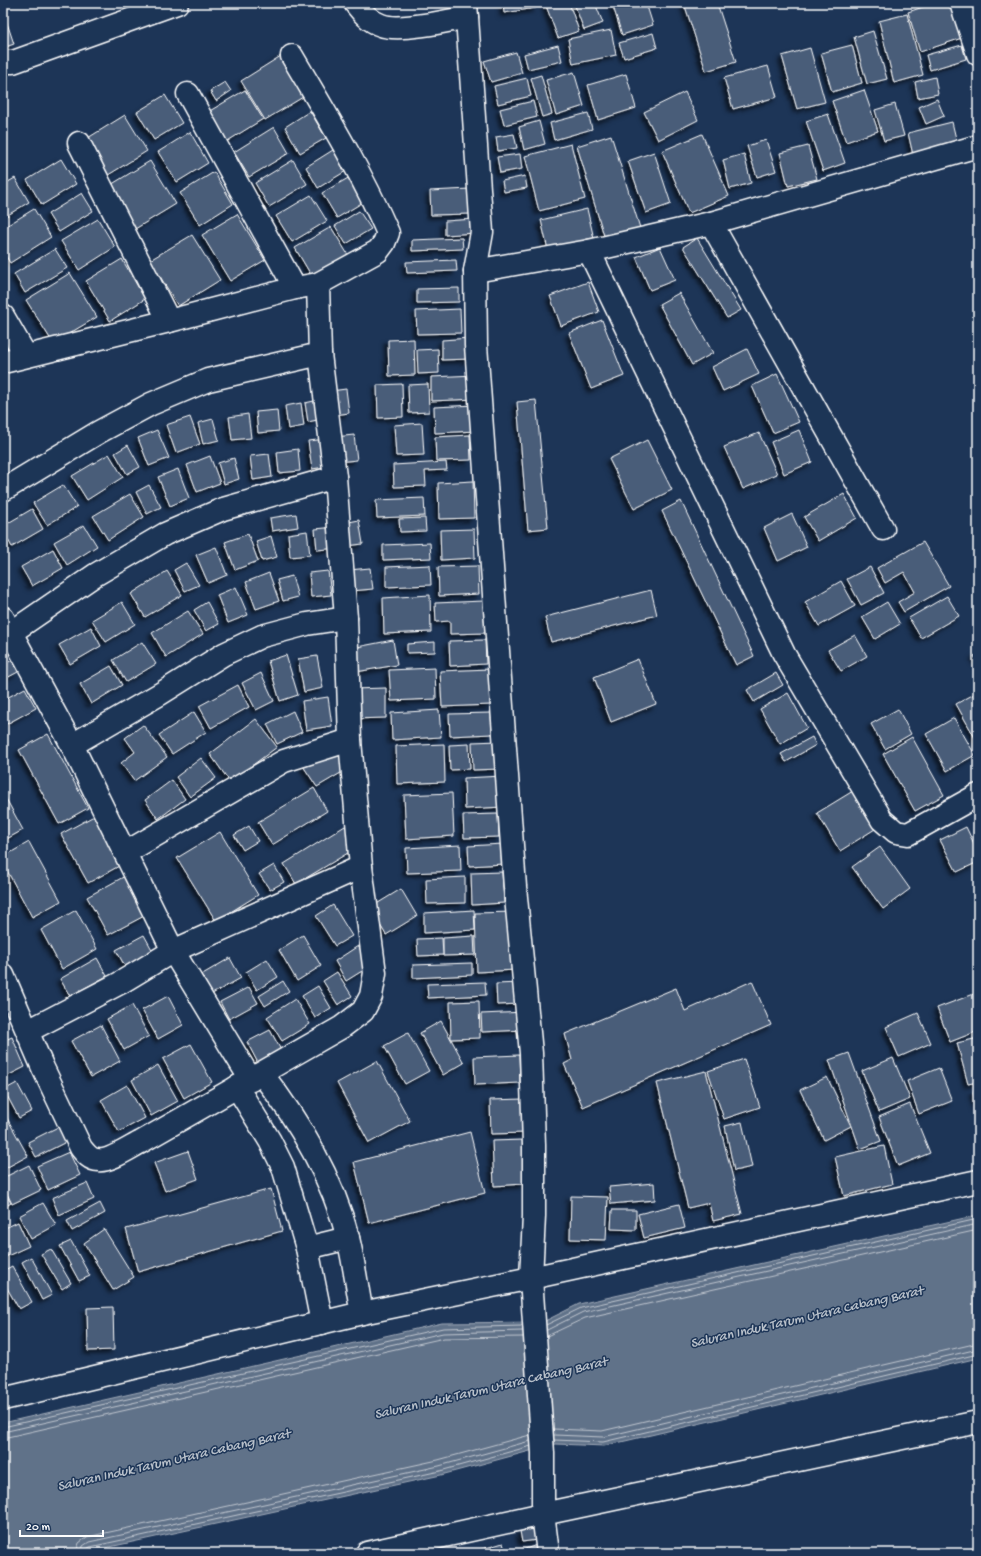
<svg xmlns="http://www.w3.org/2000/svg" width="981" height="1556" font-family="'Gochi Hand',sans-serif">
<style>
.water{fill:#617289;stroke:#a0aab8}
.lines{fill:none;stroke-linecap:round;stroke-linejoin:round}
.shore{stroke:#c0c7d0;stroke-width:1}
.building{fill:#4a5d79;stroke:#fff;filter:url(#shadow)}
.minor-casing{stroke:#fff;stroke-width:25}
.minor{stroke:#1d3557;stroke-width:22}
.labels{text-anchor:middle;dominant-baseline:central;stroke-width:3;stroke-linejoin:round;paint-order:stroke}
.water-label{font-size:14px;font-style:italic;fill:#b8c0ca;stroke:#1d3557}
</style>
<defs>
<filter id="shadow"><feDropShadow dx="-3.5" dy="3.5" stdDeviation="2" flood-color="#0009"/></filter>
</defs>
<rect width="100%" height="100%" fill="#1d3557"/>
<filter id="ink" filterUnits="userSpaceOnUse"><feTurbulence type="fractalNoise" baseFrequency=".025" numOctaves="2"/><feDisplacementMap in="SourceGraphic" scale="8" xChannelSelector="R" yChannelSelector="G"/><feConvolveMatrix kernelMatrix="1 2 1 2 8 2 1 2 1" color-interpolation-filters="sRGB"/></filter>
<g filter="url(#ink)">
<polygon class="water" points="978,1215 978,1358 604,1446 556,1444 441,1475 82,1553 3,1553 3,1423 442,1323 543,1322 579,1304"/>
<g class="lines">
<g class="shore">
<polyline points="546,1325 581,1308 978,1219"/>
<polyline points="547,1330 583,1312 978,1224"/>
<polyline points="547,1336 585,1318 978,1230"/>
<polyline points="3,1427 443,1328 522,1326"/>
<polyline points="553,1429 602,1431 978,1343"/>
<polyline points="3,1432 443,1333 523,1331"/>
<polyline points="554,1435 603,1437 978,1349"/>
<polyline points="3,1438 444,1338 523,1337"/>
<polyline points="554,1440 603,1442 978,1354"/>
<polyline points="76,1553 79,1543 87,1537 438,1460 530,1435"/>
<polyline points="82,1553 83,1546 89,1542 439,1466 530,1441"/>
<polyline points="87,1553 87,1549 90,1547 440,1471 531,1446"/>
</g>
</g>
<g class="building">
<polygon points="129,3 149,3 131,10"/>
<polygon points="503,3 535,3 536,8 504,13"/>
<polygon points="545,3 569,3 579,31 558,38"/>
<polygon points="574,3 595,3 603,23 584,30"/>
<polygon points="612,3 646,3 653,25 622,35"/>
<polygon points="684,3 717,3 736,62 706,71"/>
<polygon points="935,3 958,3 968,36 920,52 908,12"/>
<polygon points="907,14 923,75 894,83 879,21"/>
<polygon points="6,20 14,44 3,48 3,21"/>
<polygon points="611,30 616,55 573,64 568,39"/>
<polygon points="873,31 887,79 867,84 854,37"/>
<polygon points="653,33 657,48 624,58 619,43"/>
<polygon points="558,45 562,61 528,69 524,54"/>
<polygon points="852,45 862,83 832,92 821,53"/>
<polygon points="962,45 966,59 930,70 926,55"/>
<polygon points="810,48 825,102 797,109 782,56"/>
<polygon points="516,52 522,73 491,82 484,61"/>
<polygon points="284,54 308,94 265,120 241,81"/>
<polygon points="768,66 777,97 733,109 724,78"/>
<polygon points="574,72 584,106 556,115 546,80"/>
<polygon points="626,74 636,108 598,120 588,85"/>
<polygon points="541,75 552,114 542,117 531,78"/>
<polygon points="935,77 938,94 918,98 915,82"/>
<polygon points="527,78 531,96 498,104 494,86"/>
<polygon points="225,82 231,91 216,101 210,91"/>
<polygon points="245,90 263,119 226,142 208,112"/>
<polygon points="864,90 878,131 846,142 832,101"/>
<polygon points="685,92 698,120 658,140 644,112"/>
<polygon points="165,95 182,123 154,140 137,112"/>
<polygon points="937,99 944,116 926,124 919,107"/>
<polygon points="533,101 537,117 504,125 500,109"/>
<polygon points="895,104 904,136 884,141 875,110"/>
<polygon points="310,111 326,138 300,153 285,127"/>
<polygon points="588,113 592,129 554,140 550,123"/>
<polygon points="828,114 845,163 823,171 806,121"/>
<polygon points="125,115 147,151 105,177 83,141"/>
<polygon points="539,121 545,144 524,150 519,127"/>
<polygon points="952,122 957,143 913,155 908,133"/>
<polygon points="274,127 289,153 249,177 234,152"/>
<polygon points="190,132 208,163 177,182 158,152"/>
<polygon points="514,134 517,148 498,151 496,137"/>
<polygon points="702,134 729,196 689,213 662,151"/>
<polygon points="611,135 640,228 605,239 577,146"/>
<polygon points="766,140 776,171 757,177 747,146"/>
<polygon points="571,144 585,199 539,211 525,156"/>
<polygon points="808,146 817,179 788,186 780,153"/>
<polygon points="333,150 346,171 318,188 306,167"/>
<polygon points="654,152 671,204 646,213 628,161"/>
<polygon points="520,154 522,169 500,173 497,157"/>
<polygon points="744,154 751,183 730,189 723,160"/>
<polygon points="61,159 76,184 42,205 27,180"/>
<polygon points="3,160 7,167 3,169"/>
<polygon points="293,160 307,184 269,207 255,183"/>
<polygon points="150,161 176,204 135,229 109,186"/>
<polygon points="214,172 233,204 200,225 180,193"/>
<polygon points="525,176 527,188 504,192 502,181"/>
<polygon points="350,177 365,201 337,218 322,193"/>
<polygon points="15,178 29,202 3,218 3,185"/>
<polygon points="470,189 471,214 431,215 430,191"/>
<polygon points="82,193 93,211 59,232 48,214"/>
<polygon points="311,195 327,221 292,242 276,216"/>
<polygon points="34,209 51,237 10,263 3,251 3,228"/>
<polygon points="587,209 595,243 549,254 541,220"/>
<polygon points="359,211 371,229 346,244 335,226"/>
<polygon points="237,214 265,260 230,281 202,235"/>
<polygon points="98,219 115,247 79,270 61,241"/>
<polygon points="475,219 476,233 445,235 445,221"/>
<polygon points="331,227 350,258 314,280 295,248"/>
<polygon points="192,235 220,280 178,306 150,260"/>
<polygon points="462,238 463,249 412,251 412,240"/>
<polygon points="697,238 741,310 727,318 683,247"/>
<polygon points="660,247 675,280 650,290 636,257"/>
<polygon points="55,249 67,268 25,293 14,274"/>
<polygon points="122,259 145,299 110,321 86,281"/>
<polygon points="456,260 457,271 407,273 406,262"/>
<polygon points="70,273 97,317 53,343 26,300"/>
<polygon points="588,282 599,312 561,326 550,296"/>
<polygon points="459,288 459,302 417,303 417,289"/>
<polygon points="679,293 713,353 692,365 659,304"/>
<polygon points="460,309 461,333 417,334 416,311"/>
<polygon points="602,320 624,376 591,389 569,333"/>
<polygon points="470,338 471,359 442,360 442,340"/>
<polygon points="414,339 415,375 389,376 388,340"/>
<polygon points="438,349 439,373 418,374 417,350"/>
<polygon points="747,349 759,374 723,391 712,367"/>
<polygon points="777,374 799,422 773,433 752,386"/>
<polygon points="476,375 477,399 431,401 431,377"/>
<polygon points="402,384 403,417 378,418 377,385"/>
<polygon points="428,384 429,412 409,413 408,385"/>
<polygon points="346,389 349,413 335,415 331,391"/>
<polygon points="536,400 548,528 528,530 517,402"/>
<polygon points="314,401 317,420 308,422 305,403"/>
<polygon points="301,403 304,426 288,429 285,406"/>
<polygon points="476,405 477,431 435,433 434,407"/>
<polygon points="277,410 279,431 258,433 256,412"/>
<polygon points="248,414 251,438 232,440 229,417"/>
<polygon points="190,417 200,444 176,453 166,425"/>
<polygon points="213,419 219,440 203,444 198,423"/>
<polygon points="422,423 424,455 396,456 394,425"/>
<polygon points="157,430 169,458 149,466 138,438"/>
<polygon points="799,430 812,462 784,474 771,442"/>
<polygon points="759,433 777,474 743,489 724,447"/>
<polygon points="354,435 357,460 338,462 335,437"/>
<polygon points="470,435 471,460 436,461 435,437"/>
<polygon points="327,439 331,466 312,469 308,441"/>
<polygon points="647,440 672,490 634,509 609,459"/>
<polygon points="128,445 140,467 127,474 115,453"/>
<polygon points="298,449 300,471 279,473 277,452"/>
<polygon points="109,454 123,477 87,500 72,476"/>
<polygon points="269,454 272,477 253,480 250,456"/>
<polygon points="210,456 220,483 197,492 187,465"/>
<polygon points="234,458 239,479 224,484 218,463"/>
<polygon points="446,462 447,470 425,471 426,486 394,487 393,465"/>
<polygon points="178,469 189,498 170,506 158,477"/>
<polygon points="473,481 474,518 439,519 438,483"/>
<polygon points="63,485 77,507 47,525 33,503"/>
<polygon points="149,485 161,507 147,514 136,492"/>
<polygon points="130,494 144,517 108,540 93,516"/>
<polygon points="844,494 857,518 818,541 804,517"/>
<polygon points="424,498 425,516 377,518 376,500"/>
<polygon points="681,501 754,656 736,665 662,511"/>
<polygon points="32,509 43,529 12,547 3,531 3,526"/>
<polygon points="296,514 298,527 272,531 270,518"/>
<polygon points="792,514 807,547 778,561 764,528"/>
<polygon points="425,518 426,531 400,532 399,519"/>
<polygon points="359,520 363,544 347,546 344,523"/>
<polygon points="84,525 97,546 67,565 54,542"/>
<polygon points="336,527 338,548 317,550 315,529"/>
<polygon points="474,529 475,558 441,560 440,530"/>
<polygon points="307,531 310,555 290,557 288,534"/>
<polygon points="248,534 258,561 235,570 225,542"/>
<polygon points="271,536 277,557 262,561 256,541"/>
<polygon points="923,542 949,586 904,612 898,602 915,592 904,572 885,583 877,568"/>
<polygon points="430,543 431,558 383,560 383,545"/>
<polygon points="216,547 227,575 208,583 196,555"/>
<polygon points="53,549 63,568 32,586 21,567"/>
<polygon points="186,563 199,585 185,591 174,570"/>
<polygon points="430,565 431,585 386,587 386,567"/>
<polygon points="478,566 479,594 439,596 438,567"/>
<polygon points="870,567 884,593 861,605 847,579"/>
<polygon points="370,568 373,589 352,591 349,570"/>
<polygon points="167,571 182,595 145,617 131,594"/>
<polygon points="328,571 331,595 311,597 309,573"/>
<polygon points="269,573 279,601 256,609 246,582"/>
<polygon points="292,576 298,597 283,601 277,580"/>
<polygon points="841,581 855,606 819,626 805,602"/>
<polygon points="236,587 248,615 228,623 217,595"/>
<polygon points="651,590 657,615 551,642 545,617"/>
<polygon points="430,595 431,632 384,634 383,598"/>
<polygon points="947,596 959,616 921,638 909,618"/>
<polygon points="484,601 486,633 450,634 450,621 436,622 435,603"/>
<polygon points="122,602 135,624 106,642 92,620"/>
<polygon points="207,602 219,624 206,631 194,610"/>
<polygon points="887,602 900,624 875,639 862,617"/>
<polygon points="188,611 203,634 166,657 152,633"/>
<polygon points="91,627 101,646 70,664 59,645"/>
<polygon points="855,635 867,656 841,671 828,650"/>
<polygon points="393,640 397,665 356,672 352,648"/>
<polygon points="485,640 486,664 450,666 449,641"/>
<polygon points="142,642 156,664 126,682 113,660"/>
<polygon points="435,642 435,652 407,653 407,644"/>
<polygon points="978,653 978,663 974,656"/>
<polygon points="286,655 298,695 280,701 268,661"/>
<polygon points="317,656 323,688 304,692 298,659"/>
<polygon points="638,659 656,704 611,722 594,677"/>
<polygon points="12,660 18,672 3,680 3,665"/>
<polygon points="111,666 122,685 91,704 80,684"/>
<polygon points="435,668 436,699 391,701 389,670"/>
<polygon points="490,669 491,705 442,707 440,671"/>
<polygon points="261,673 274,701 256,710 242,683"/>
<polygon points="776,673 783,685 754,702 747,690"/>
<polygon points="238,685 249,707 211,728 199,706"/>
<polygon points="25,688 36,708 3,726 3,700"/>
<polygon points="386,688 386,718 352,719 352,689"/>
<polygon points="978,692 978,743 956,704"/>
<polygon points="788,693 807,728 780,744 760,709"/>
<polygon points="328,697 332,726 306,730 302,701"/>
<polygon points="898,709 911,734 885,749 871,724"/>
<polygon points="439,710 441,737 392,740 391,713"/>
<polygon points="293,711 302,732 277,744 267,724"/>
<polygon points="194,712 206,732 172,754 159,735"/>
<polygon points="491,713 492,734 450,736 449,714"/>
<polygon points="954,718 975,755 947,771 926,734"/>
<polygon points="256,719 277,747 230,782 210,754"/>
<polygon points="143,725 167,757 134,781 121,763 135,752 125,738"/>
<polygon points="48,734 88,808 59,824 19,750"/>
<polygon points="812,737 816,745 786,762 781,754"/>
<polygon points="912,737 944,795 915,811 883,754"/>
<polygon points="500,741 501,769 473,770 472,742"/>
<polygon points="444,744 445,782 397,784 396,746"/>
<polygon points="469,744 470,769 450,770 449,745"/>
<polygon points="337,745 351,767 317,787 303,766"/>
<polygon points="201,758 216,778 190,797 176,777"/>
<polygon points="503,776 504,807 465,809 464,778"/>
<polygon points="172,780 185,799 158,819 145,800"/>
<polygon points="314,788 327,811 272,845 258,822"/>
<polygon points="853,791 875,829 840,851 817,813"/>
<polygon points="3,793 23,830 3,841"/>
<polygon points="452,793 454,836 406,839 404,795"/>
<polygon points="498,814 499,837 464,838 463,815"/>
<polygon points="94,816 121,865 88,883 61,834"/>
<polygon points="249,826 258,841 243,850 234,835"/>
<polygon points="345,826 358,847 296,884 284,864"/>
<polygon points="966,827 978,852 978,862 957,872 940,840"/>
<polygon points="220,832 258,895 216,921 177,858"/>
<polygon points="29,842 61,901 32,917 3,863 3,857"/>
<polygon points="503,844 504,864 469,866 468,846"/>
<polygon points="460,845 461,871 407,873 406,848"/>
<polygon points="880,847 910,889 883,909 852,867"/>
<polygon points="274,865 284,882 270,890 259,874"/>
<polygon points="502,872 504,903 472,905 471,873"/>
<polygon points="127,875 148,914 108,935 87,897"/>
<polygon points="465,877 465,903 427,904 426,879"/>
<polygon points="401,889 417,916 386,935 370,908"/>
<polygon points="333,905 352,936 335,946 316,916"/>
<polygon points="76,910 97,949 62,969 41,930"/>
<polygon points="474,910 475,930 424,933 424,913"/>
<polygon points="515,912 517,970 477,972 475,913"/>
<polygon points="144,935 155,955 127,970 116,950"/>
<polygon points="303,935 321,966 297,981 279,950"/>
<polygon points="474,936 475,955 443,956 443,938"/>
<polygon points="442,938 443,955 418,956 417,939"/>
<polygon points="358,946 370,966 346,981 335,961"/>
<polygon points="97,958 107,976 70,996 60,979"/>
<polygon points="230,958 241,978 212,994 201,975"/>
<polygon points="267,959 278,977 257,990 246,972"/>
<polygon points="472,963 472,975 413,978 413,965"/>
<polygon points="337,972 352,996 338,1005 323,981"/>
<polygon points="283,981 289,991 265,1006 259,996"/>
<polygon points="752,981 771,1025 583,1107 564,1064 572,1060 565,1034 676,988 685,1011"/>
<polygon points="485,982 486,995 428,998 427,984"/>
<polygon points="520,983 521,1004 497,1005 496,984"/>
<polygon points="318,986 331,1008 315,1018 302,996"/>
<polygon points="249,987 258,1003 229,1019 220,1002"/>
<polygon points="974,994 978,1003 978,1031 950,1042 937,1008"/>
<polygon points="168,996 183,1025 158,1039 142,1010"/>
<polygon points="295,999 310,1024 282,1041 267,1017"/>
<polygon points="479,1001 480,1038 451,1039 450,1002"/>
<polygon points="132,1005 149,1036 124,1050 107,1019"/>
<polygon points="525,1012 525,1030 482,1032 481,1014"/>
<polygon points="918,1013 931,1043 899,1057 886,1027"/>
<polygon points="441,1021 464,1063 443,1075 420,1033"/>
<polygon points="101,1025 120,1061 91,1077 71,1041"/>
<polygon points="270,1030 282,1052 259,1065 247,1042"/>
<polygon points="408,1033 429,1071 405,1084 384,1046"/>
<polygon points="12,1037 25,1067 3,1078 3,1041"/>
<polygon points="978,1038 978,1082 968,1084 957,1043"/>
<polygon points="191,1044 212,1082 184,1098 163,1059"/>
<polygon points="849,1053 881,1141 860,1149 829,1060"/>
<polygon points="519,1055 520,1083 475,1085 474,1057"/>
<polygon points="893,1058 910,1099 879,1112 862,1071"/>
<polygon points="744,1059 760,1107 724,1119 708,1071"/>
<polygon points="377,1061 410,1121 369,1143 337,1083"/>
<polygon points="158,1065 178,1101 151,1116 132,1080"/>
<polygon points="939,1068 952,1101 919,1114 907,1081"/>
<polygon points="706,1071 742,1214 713,1221 709,1203 688,1208 657,1083"/>
<polygon points="827,1077 851,1126 824,1140 800,1090"/>
<polygon points="17,1083 32,1111 19,1118 4,1090"/>
<polygon points="127,1085 145,1118 119,1132 101,1100"/>
<polygon points="978,1090 978,1109 973,1092"/>
<polygon points="524,1099 526,1133 491,1134 490,1100"/>
<polygon points="910,1104 930,1153 898,1166 879,1117"/>
<polygon points="3,1111 28,1156 4,1169 3,1168"/>
<polygon points="742,1122 752,1167 734,1171 725,1126"/>
<polygon points="58,1127 66,1142 36,1157 28,1142"/>
<polygon points="470,1132 485,1193 369,1223 354,1162"/>
<polygon points="523,1140 524,1184 494,1186 492,1141"/>
<polygon points="884,1146 892,1184 844,1196 835,1157"/>
<polygon points="188,1151 198,1179 165,1191 154,1163"/>
<polygon points="69,1152 80,1175 48,1190 37,1166"/>
<polygon points="29,1165 41,1190 12,1204 3,1185 3,1178"/>
<polygon points="87,1183 94,1199 59,1215 52,1198"/>
<polygon points="654,1183 655,1200 611,1204 609,1187"/>
<polygon points="271,1189 282,1231 138,1272 126,1229"/>
<polygon points="3,1190 11,1203 3,1208"/>
<polygon points="571,1196 608,1197 606,1240 570,1239"/>
<polygon points="43,1203 56,1225 31,1239 19,1216"/>
<polygon points="100,1203 105,1213 72,1231 67,1221"/>
<polygon points="679,1204 685,1228 644,1238 638,1214"/>
<polygon points="612,1210 636,1210 636,1230 611,1229"/>
<polygon points="18,1222 29,1246 3,1258 3,1229"/>
<polygon points="104,1229 134,1277 113,1290 84,1243"/>
<polygon points="71,1241 90,1276 79,1281 60,1246"/>
<polygon points="51,1249 71,1283 62,1289 41,1254"/>
<polygon points="31,1257 52,1295 42,1300 22,1262"/>
<polygon points="12,1266 32,1302 19,1309 3,1281 3,1271"/>
<polygon points="113,1307 114,1350 88,1351 87,1308"/>
<polygon points="536,1529 537,1540 522,1542 520,1531"/>
<polygon points="503,1543 506,1553 469,1553"/>
<polygon points="537,1545 540,1553 513,1553"/>
</g>
<g class="lines">
<defs>
<g id="minor">
<path d="M355,3C362,12 369,21 381,25C398,32 448,21 467,17"/>
<polyline points="466,3 482,232 475,271 476,345 515,887 531,1053 534,1145 534,1216 531,1278 543,1453 543,1514 548,1553"/>
<polyline points="961,3 978,54"/>
<polyline points="3,62 13,62 177,3"/>
<polyline points="188,94 295,288"/>
<polyline points="79,143 169,321"/>
<polyline points="711,223 883,529"/>
<polyline points="589,251 784,654 882,820 896,832 908,834 978,795"/>
<polyline points="475,271 589,251 711,223 978,146"/>
<polyline points="3,316 26,356"/>
<path d="M3,362L169,321L295,288L318,284L378,251L384,243L388,233C361,171 326,114 292,56"/>
<polyline points="3,490 99,432 151,404 208,380 320,354"/>
<polyline points="3,618 72,745 173,951 251,1080"/>
<polyline points="12,632 95,575 165,534 223,509 335,477"/>
<polyline points="72,745 160,694 224,654 262,636 307,624 346,618"/>
<polyline points="125,853 284,761 350,740"/>
<path d="M3,975L43,1068L81,1148C85,1153 90,1160 98,1160C109,1162 131,1147 141,1142L342,1027L363,1011L371,996L375,973L361,867L350,740L346,618L335,477L320,354L318,284"/>
<polyline points="28,1031 120,983 173,951 361,867"/>
<path d="M262,1074C299,1121 333,1179 348,1238C354,1262 357,1288 362,1313"/>
<polyline points="237,1087 270,1141 283,1167 307,1248 322,1323"/>
<polyline points="307,1248 348,1238"/>
<polyline points="3,1399 362,1313 531,1278 978,1181"/>
<polyline points="367,1553 543,1514 978,1422"/>
</g>
</defs>
<use href="#minor" class="minor-casing"/>
<use href="#minor" class="minor"/>
</g>
</g>
<g class="labels">
<g class="water-label">
<text transform="translate(807 1318) rotate(-13)">Saluran Induk Tarum Utara Cabang Barat</text>
<text transform="translate(491 1389) rotate(-13)">Saluran Induk Tarum Utara Cabang Barat</text>
<text transform="translate(174 1461) rotate(-13)">Saluran Induk Tarum Utara Cabang Barat</text>
</g>
</g>
<rect width="981" height="1556" fill="none" stroke="#1d3557" stroke-width="16"/>
<rect x="8" y="8" width="965" height="1540" fill="none" stroke="#fff" stroke-width="1.5" filter="url(#ink)"/>
<path d="M20 1530v6h83v-6" fill="none" stroke="#ffffff" stroke-width="2"/>
<text x="26" y="1530" font-size="12" fill="#ffffff" stroke="#1d3557" stroke-width="3" paint-order="stroke">20 m</text>
</svg>
